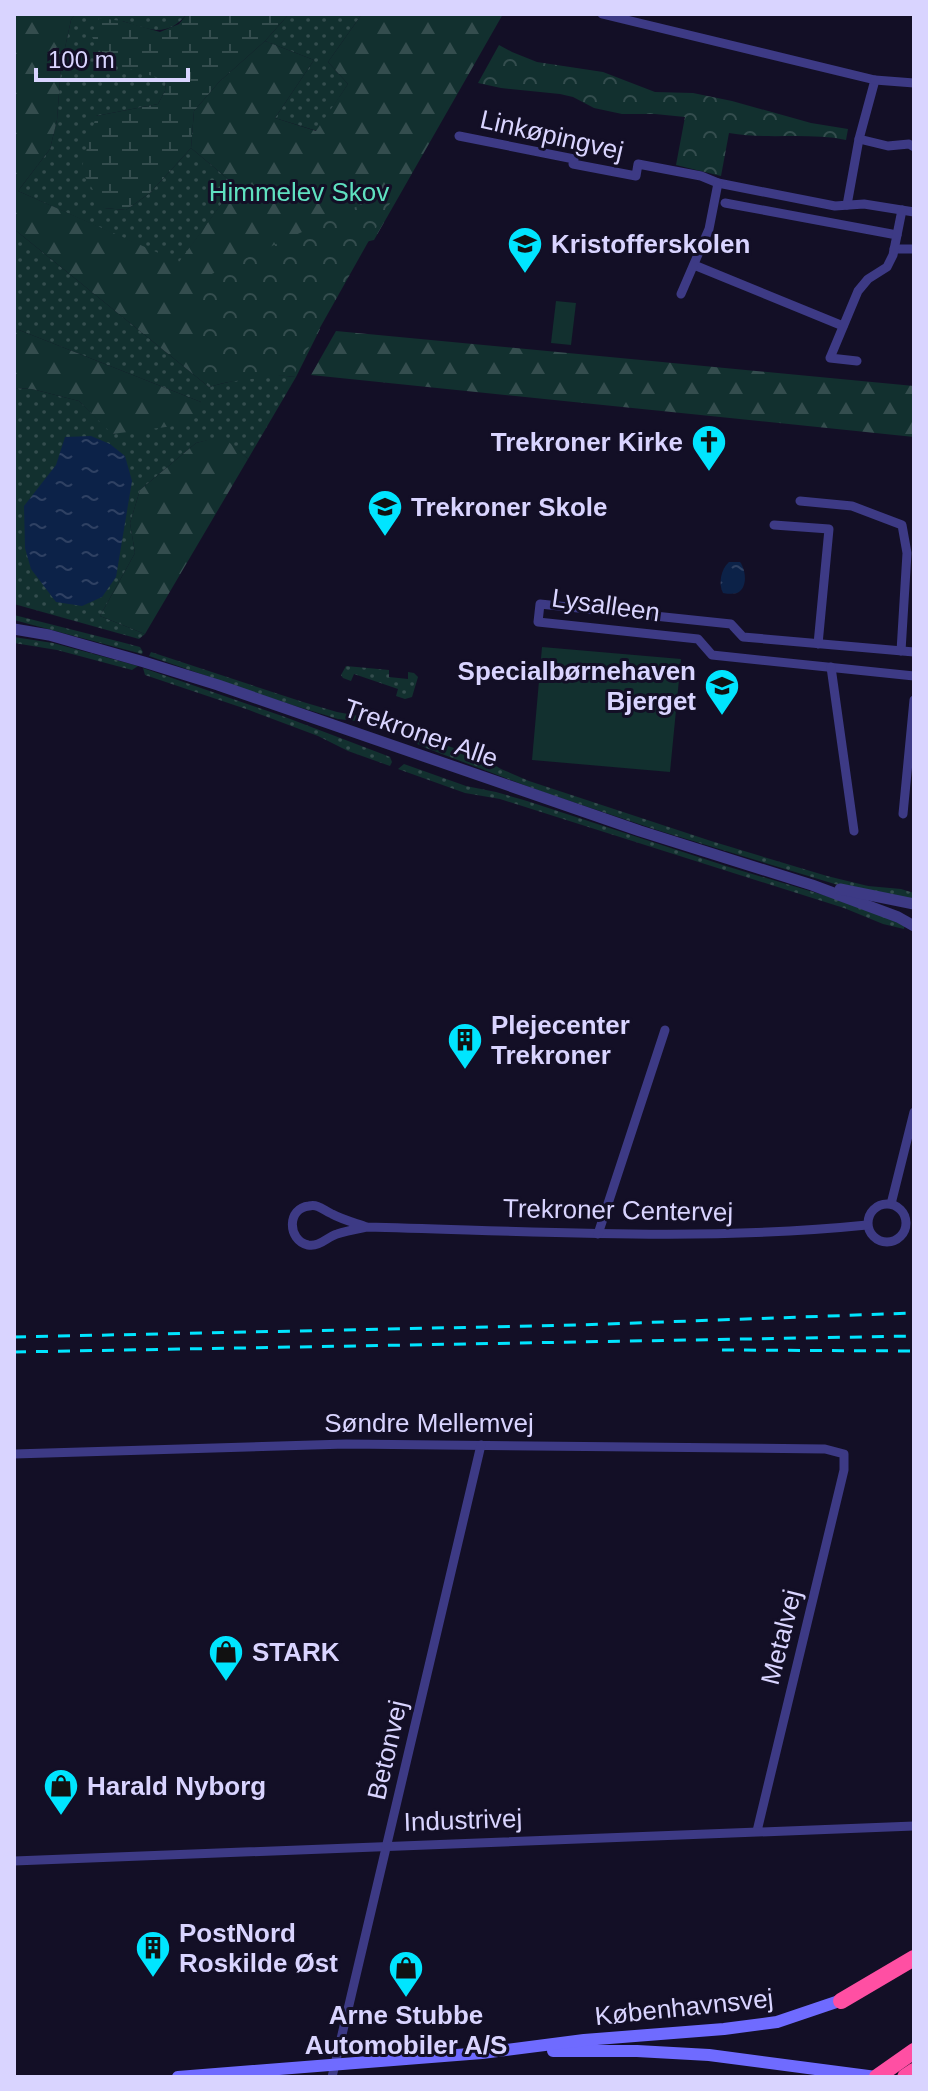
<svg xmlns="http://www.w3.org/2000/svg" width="928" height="2091" font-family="Helvetica,sans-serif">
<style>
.grass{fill:url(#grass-dots)}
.forest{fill:url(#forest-firs)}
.wetland{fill:url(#wetland-marsh)}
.park{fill:url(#park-crowns)}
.garden{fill:#12302f}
.water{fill:url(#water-ripples)}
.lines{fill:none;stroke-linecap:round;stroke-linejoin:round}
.minor{stroke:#3d3a85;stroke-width:9}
.tertiary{stroke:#3d3a85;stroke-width:11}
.secondary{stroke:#6f6bff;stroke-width:12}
.motorway{stroke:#ff4fa3;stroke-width:16}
.rail{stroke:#00e5ff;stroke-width:3;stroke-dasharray:12 10;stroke-linecap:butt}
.labels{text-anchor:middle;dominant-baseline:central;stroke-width:6;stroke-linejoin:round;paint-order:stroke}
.street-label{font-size:26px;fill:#d9d4ff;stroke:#130f26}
.park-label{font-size:26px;fill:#5fe0c0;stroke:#130f26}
.poi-label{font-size:26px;font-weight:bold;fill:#d9d4ff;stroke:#130f26;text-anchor:start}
</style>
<defs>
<pattern id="grass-dots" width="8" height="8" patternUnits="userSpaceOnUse" patternTransform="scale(2)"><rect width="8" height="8" fill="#12302f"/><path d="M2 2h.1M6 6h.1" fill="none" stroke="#344d4e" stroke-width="1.8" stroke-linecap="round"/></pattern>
<pattern id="forest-firs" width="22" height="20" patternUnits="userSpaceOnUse" patternTransform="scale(2)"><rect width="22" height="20" fill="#12302f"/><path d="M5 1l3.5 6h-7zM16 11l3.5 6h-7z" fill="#344d4e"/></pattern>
<pattern id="wetland-marsh" width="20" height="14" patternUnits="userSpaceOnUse" patternTransform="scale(2)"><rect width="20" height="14" fill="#12302f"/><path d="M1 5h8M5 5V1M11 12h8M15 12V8" fill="none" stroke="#344d4e"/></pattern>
<pattern id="park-crowns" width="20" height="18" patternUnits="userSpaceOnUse" patternTransform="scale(2)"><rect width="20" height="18" fill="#12302f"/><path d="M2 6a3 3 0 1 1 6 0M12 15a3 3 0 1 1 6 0" fill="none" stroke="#344d4e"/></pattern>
<pattern id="water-ripples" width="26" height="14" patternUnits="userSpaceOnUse" patternTransform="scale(2)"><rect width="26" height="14" fill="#0c2248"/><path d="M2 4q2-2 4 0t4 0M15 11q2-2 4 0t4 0" fill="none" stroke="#2f4163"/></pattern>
</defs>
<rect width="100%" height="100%" fill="#130f26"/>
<g class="grass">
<path d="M75,14H187C166,39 149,29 122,21L166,79L165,91L158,104L96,116L104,208L126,210L150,193L191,148L235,185L179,263L18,191L50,149L57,120L61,66L71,20Z"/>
<polygon points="289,14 362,14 328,62 348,84 317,131 275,118 314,60 265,41"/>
<path d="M14,229L209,387C239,379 265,373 296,377L248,459L222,437L196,443L140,490L130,523L135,553L100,616L145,634L139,639L14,604V388L32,389L79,401L113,434L201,402L14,328Z"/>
<polygon points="14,615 121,642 140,647 143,652 142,654 14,620"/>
<polygon points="14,637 53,643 138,666 132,670 57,650 14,643"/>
<polygon points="151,652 303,702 337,712 359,716 356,721 338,719 276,700 149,656"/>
<polygon points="346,666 389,670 389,677 408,679 408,672 414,673 418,677 412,697 405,699 396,696 398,689 354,674 351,681 343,678 341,675"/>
<polygon points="143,668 285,717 385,755 390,757 392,762 390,766 348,751 318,736 249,710 145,675"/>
<polygon points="413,734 483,758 501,769 529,781 711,841 827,876 868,886 901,889 914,893 912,901 838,885 660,831 540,791 426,748 415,743"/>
<polygon points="404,764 466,786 496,792 527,801 729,867 847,902 905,924 904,929 883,924 844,908 500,799 465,793 398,769"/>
</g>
<g class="forest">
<path d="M14,14H75L71,20L61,66L57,120L50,149L18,191L179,262L235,185L191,148L194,111L219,82L265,41L314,60L275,118L316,131L348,84L328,62L362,14H503L374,240L213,277L320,329L296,377C265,373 239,379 209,387L14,229Z"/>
<polygon points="14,328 201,402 189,424 112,434 79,401 32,389 14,388"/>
<polygon points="336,331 914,386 914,437 311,375"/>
<polygon points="222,436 248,459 145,634 100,616 135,553 130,523 140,490 196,443"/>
</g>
<polygon class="wetland" points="187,14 289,14 265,41 219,82 194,111 191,148 150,193 126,210 104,208 81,170 96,116 158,104 165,91 166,80 106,62 91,35 99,18 122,21 160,32 179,24"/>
<g class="park">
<path d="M499,45L512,52L537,62L603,72L655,92L693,93L732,101L811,123L848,129L846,140C807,132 768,140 729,133L721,176L676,165L685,117L655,114H622L594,108L573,97L560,94L501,88L478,83Z"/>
<polygon points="399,187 294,374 209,384 196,373 201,279"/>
</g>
<g class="garden">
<polygon points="556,301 576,303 571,345 551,343"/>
<polygon points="542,647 681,659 670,772 532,760"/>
</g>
<g class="water">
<polygon points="91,436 110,444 125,456 132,481 116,577 102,597 82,606 56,602 31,569 25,548 24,506 56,465 65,437"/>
<path d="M729,562H740C746,570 748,588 737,593C733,594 726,594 723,593C718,584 721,569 729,562Z"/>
</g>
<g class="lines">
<g class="minor">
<polyline points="602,14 875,80 859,139 847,205"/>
<polyline points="875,80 914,83"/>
<polyline points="459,136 574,159 573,164 636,176 638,164 701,176 718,183 835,206 864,204 914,212"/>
<polyline points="859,139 888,146 909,144 914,147"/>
<polyline points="725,203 897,235"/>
<polyline points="894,249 914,249"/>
<polyline points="694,265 843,326"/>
<polyline points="681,294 709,229 718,183"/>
<polyline points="857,361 830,358 858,291 868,279 887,267 893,255 902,210"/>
<polyline points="800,501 852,506 902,525 907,553 901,651"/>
<polyline points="774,525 829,529 818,644"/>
<polyline points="914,652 743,637 731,624 540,604 538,622 698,639 712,655 914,676"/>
<polyline points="831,667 854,831"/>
<polyline points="903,814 914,700"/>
<circle cx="887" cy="1223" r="19"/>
<polyline points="891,1204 914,1112"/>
<path d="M367,1227C356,1223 343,1220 332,1214C323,1210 319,1204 309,1206C287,1208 287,1240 308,1245C320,1247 327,1237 337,1234C346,1231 357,1229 367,1227C534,1231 701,1242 867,1225"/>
<polyline points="598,1234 665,1030"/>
<polyline points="14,1454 346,1444 825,1449 844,1454 844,1470 757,1831"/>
<polyline points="14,1861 914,1826"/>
<polyline points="332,2077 481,1445"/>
</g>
<g class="tertiary">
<polyline points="14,629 49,635 144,662 218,685 640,831 812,885 898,917 914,926"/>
<polyline points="840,889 914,904"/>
</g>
<g class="secondary">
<polyline points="553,2051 637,2051 709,2055 876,2077"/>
<polyline points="178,2077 482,2053 584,2040 724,2029 777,2022 848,1998"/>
</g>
<g class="motorway">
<polyline points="841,2001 914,1958"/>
<polyline points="877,2077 914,2051"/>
<polyline points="905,2077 914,2071"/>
</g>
<g class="rail">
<polyline points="14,1337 578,1325 914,1313"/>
<polyline points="722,1350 914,1351"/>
<polyline points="14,1352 914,1336"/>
</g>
</g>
<defs>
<symbol id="school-pin" viewBox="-11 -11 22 30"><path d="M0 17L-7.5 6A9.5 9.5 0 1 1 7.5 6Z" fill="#00e5ff" stroke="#130f26"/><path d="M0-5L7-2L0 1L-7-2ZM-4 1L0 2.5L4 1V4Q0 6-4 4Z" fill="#111"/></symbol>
<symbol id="church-pin" viewBox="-11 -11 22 30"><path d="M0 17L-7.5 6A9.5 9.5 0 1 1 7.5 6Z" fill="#00e5ff" stroke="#130f26"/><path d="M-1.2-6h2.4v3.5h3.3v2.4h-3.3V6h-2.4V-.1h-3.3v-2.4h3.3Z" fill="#111"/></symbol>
<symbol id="building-pin" viewBox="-11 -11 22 30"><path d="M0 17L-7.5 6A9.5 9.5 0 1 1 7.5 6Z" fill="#00e5ff" stroke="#130f26"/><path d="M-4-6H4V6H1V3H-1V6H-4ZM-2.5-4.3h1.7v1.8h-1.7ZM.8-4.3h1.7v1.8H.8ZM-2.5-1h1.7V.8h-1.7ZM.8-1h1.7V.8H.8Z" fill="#111"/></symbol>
<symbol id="shop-pin" viewBox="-11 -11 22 30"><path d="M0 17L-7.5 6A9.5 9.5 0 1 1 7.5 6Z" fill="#00e5ff" stroke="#130f26"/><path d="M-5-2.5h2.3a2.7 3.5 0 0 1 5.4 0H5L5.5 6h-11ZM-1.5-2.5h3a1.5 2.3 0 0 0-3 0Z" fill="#111"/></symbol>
</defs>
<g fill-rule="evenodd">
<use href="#school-pin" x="505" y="224" width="40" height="54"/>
<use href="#church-pin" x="689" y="422" width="40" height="54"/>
<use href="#school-pin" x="365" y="487" width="40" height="54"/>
<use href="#school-pin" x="702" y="666" width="40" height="54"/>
<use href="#building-pin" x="445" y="1020" width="40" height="54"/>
<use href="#shop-pin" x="206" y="1632" width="40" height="54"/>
<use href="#shop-pin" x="41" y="1766" width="40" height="54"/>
<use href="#building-pin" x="133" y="1928" width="40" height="54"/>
<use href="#shop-pin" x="386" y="1948" width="40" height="54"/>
</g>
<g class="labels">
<g class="street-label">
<text transform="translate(552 135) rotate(13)">Linkøpingvej</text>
<text transform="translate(606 605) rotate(8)">Lysalleen</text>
<text transform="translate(421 733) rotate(19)">Trekroner Alle</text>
<text transform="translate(618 1210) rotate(1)">Trekroner Centervej</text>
<text x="429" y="1423">Søndre Mellemvej</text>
<text transform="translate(781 1637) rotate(-76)">Metalvej</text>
<text transform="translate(387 1750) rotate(-77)">Betonvej</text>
<text transform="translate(463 1820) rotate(-2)">Industrivej</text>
<text transform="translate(684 2007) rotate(-6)">Københavnsvej</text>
</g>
<g class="park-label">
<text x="299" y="192">Himmelev Skov</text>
</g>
<g class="poi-label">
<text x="551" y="244">Kristofferskolen</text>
<text x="683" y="442" text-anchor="end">Trekroner Kirke</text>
<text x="411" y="507">Trekroner Skole</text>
<text x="696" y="671" text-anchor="end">Specialbørnehaven<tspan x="696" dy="30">Bjerget</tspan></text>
<text x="491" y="1025">Plejecenter<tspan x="491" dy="30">Trekroner</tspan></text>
<text x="252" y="1652">STARK</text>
<text x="87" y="1786">Harald Nyborg</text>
<text x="179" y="1933">PostNord<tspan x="179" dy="30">Roskilde Øst</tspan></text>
<text x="406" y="2015" text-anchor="middle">Arne Stubbe<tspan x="406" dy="30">Automobiler A/S</tspan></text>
</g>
</g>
<rect width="928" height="2091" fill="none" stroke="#d9d4ff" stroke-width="32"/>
<path d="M36 68v12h152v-12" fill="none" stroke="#d9d4ff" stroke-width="4"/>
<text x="48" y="68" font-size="24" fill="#d9d4ff" stroke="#130f26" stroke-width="6" paint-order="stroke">100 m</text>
</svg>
